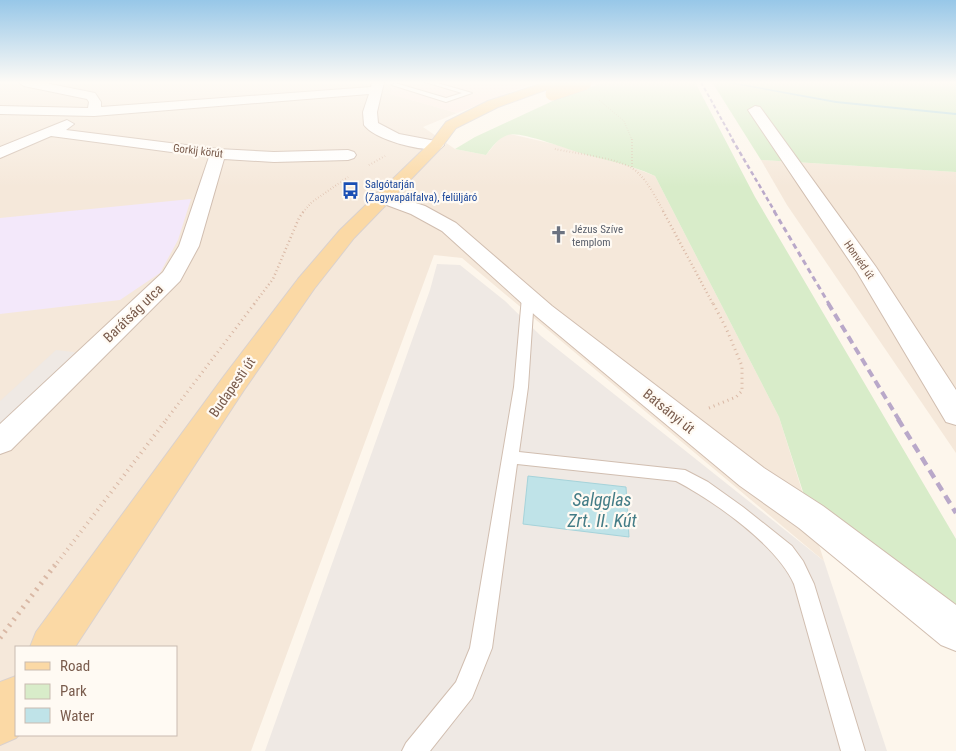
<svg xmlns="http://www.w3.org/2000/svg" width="956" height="751" font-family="'Roboto Condensed',sans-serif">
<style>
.residential{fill:#f5e8da;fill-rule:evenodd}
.commercial{fill:#fde8e0}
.industrial{fill:#efe9e4}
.education{fill:#f3e8fa}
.green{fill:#d8ecc9}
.water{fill:#bfe3e8;stroke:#a5d3da}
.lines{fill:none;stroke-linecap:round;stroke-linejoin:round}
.stream{fill:#a5d3da;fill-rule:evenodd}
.lane-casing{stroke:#d1beb0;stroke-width:2}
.street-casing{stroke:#d1beb0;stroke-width:2}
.primary-casing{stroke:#dad1cd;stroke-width:2}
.path-far5{stroke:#d9b8a5;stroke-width:1;stroke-dasharray:0.5 2;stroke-linecap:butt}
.path-far4{stroke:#d9b8a5;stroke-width:2;stroke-dasharray:0.5 2.5;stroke-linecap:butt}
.path-far3{stroke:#d9b8a5;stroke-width:2.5;stroke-dasharray:1 3;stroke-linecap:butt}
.path-far2{stroke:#d9b8a5;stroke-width:3;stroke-dasharray:1 4;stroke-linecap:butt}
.path-far1{stroke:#d9b8a5;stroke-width:4;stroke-dasharray:1 4.5;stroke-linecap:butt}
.path{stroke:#d9b8a5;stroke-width:5;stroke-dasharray:2 5.5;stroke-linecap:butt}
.lane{fill:#fff;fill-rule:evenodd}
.street{fill:#fff;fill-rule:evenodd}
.primary{fill:#fbd9a5;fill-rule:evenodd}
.rail-far4{stroke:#b9a8c9;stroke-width:2;stroke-dasharray:4 2.5;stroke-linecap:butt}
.rail-far3{stroke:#b9a8c9;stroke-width:2.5;stroke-dasharray:4.5 3;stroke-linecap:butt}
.rail-far2{stroke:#b9a8c9;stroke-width:3;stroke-dasharray:5.5 4;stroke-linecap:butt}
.rail-far1{stroke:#b9a8c9;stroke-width:4;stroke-dasharray:8 5;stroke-linecap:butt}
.rail{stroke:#b9a8c9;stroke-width:4.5;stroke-dasharray:9 6;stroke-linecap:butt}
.primary-bridge-casing{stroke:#dad1cd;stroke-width:14;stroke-linecap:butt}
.primary-bridge{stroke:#fbd9a5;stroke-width:13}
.labels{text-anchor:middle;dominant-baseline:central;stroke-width:4.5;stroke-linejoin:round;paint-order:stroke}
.far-street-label{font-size:11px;fill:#7a5c4d;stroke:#fffaf3}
.far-transit-label{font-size:11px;fill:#164399;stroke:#fffaf3;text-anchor:start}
.far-worship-label{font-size:11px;fill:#5b616d;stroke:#fffaf3;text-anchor:start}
.street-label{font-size:14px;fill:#7a5c4d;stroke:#fffaf3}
.near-water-label{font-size:18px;font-style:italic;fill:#437c86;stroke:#fffaf3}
</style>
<rect width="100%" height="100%" fill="#fdf6ec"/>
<g class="residential">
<path d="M0,82H393L391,94L457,113L423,127L455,149L486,155L500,138L510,134L558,145L592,156L619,162L655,176L779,417L824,561L462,258L434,255L251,751H0ZM16,647H176V735H16Z"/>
<polygon points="761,160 956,172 956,453 787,205"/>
</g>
<polygon class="commercial" points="393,82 537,82 457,113 390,94"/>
<g class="industrial">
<polygon points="437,264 460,265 505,301 541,336 824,561 887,751 265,751 430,290"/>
<polygon points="56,350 82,353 0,431 0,401"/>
</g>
<polygon class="education" points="191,199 178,240 160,273 120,300 0,314 0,218"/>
<g class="green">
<path d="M605,82H695L755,197L956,539V606L804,495L779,417L655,176C627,163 603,160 574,151C561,147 519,131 508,135C498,138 492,147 486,155L455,149L475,137L559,98Z"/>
<polygon points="712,82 956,82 956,172 761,160"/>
</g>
<polygon class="water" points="528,476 626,487 629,537 523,524"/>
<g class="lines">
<polygon class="stream" points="723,82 730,82 836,101 956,113 956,115 836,103"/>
<defs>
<g id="lane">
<polygon points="425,82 434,82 472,93 446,102 392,85 395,83 446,98 462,93"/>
<path d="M528,294L534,297L528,387L519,452L685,470L708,482L743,507L792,546L803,561L814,584L865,751H841L794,584C777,545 714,501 676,481L517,464L492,648L472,698L430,751H402L406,743L456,682L470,648L514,387L522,297Z"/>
</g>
<g id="street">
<path d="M18,82H40L95,93L101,102V107L371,87L372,82H384L377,112L378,123L399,134L441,142L444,145L441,148C424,153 375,140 364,125L363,112L369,94L94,116L0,114V106L88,108L89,102L87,99L24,86Z"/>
<polygon points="755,106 760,107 876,267 956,390 956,425 946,422 857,272 748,110"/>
<polygon points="67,120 74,124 66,130 218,149 274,152 348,150 354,152 356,155 354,158 348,160 274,162 224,159 199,246 180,281 11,450 0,454 0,424 163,272 179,246 209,157 51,136 0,158 0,147"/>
<polygon points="382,192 425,206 456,223 552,306 764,468 823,506 956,605 956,651 941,645 799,528 740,486 536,316 442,231 411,214 376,201 373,197 376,193"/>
</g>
<g id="primary">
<polygon points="547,82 564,82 562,84 498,107 456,128 441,148 354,238 314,289 244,390 75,647 30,647 36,632 224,376 298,279 340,230 431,142 446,122 488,101"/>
<polygon points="16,676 16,735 19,735 16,738 0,745 0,682"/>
</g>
</defs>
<use href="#lane" class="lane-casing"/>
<use href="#street" class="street-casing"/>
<use href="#primary" class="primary-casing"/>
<polyline class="path-far5" points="599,100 624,121 632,140"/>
<g class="path-far4">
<polyline points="632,139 632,168"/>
<path d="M555,149C574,153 616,158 632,168C647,178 655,197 664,212"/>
<polyline points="369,165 385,156"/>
<polyline points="303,212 312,202 348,177"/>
</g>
<g class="path-far3">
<polyline points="663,211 713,304"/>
<polyline points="254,304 273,279 299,218 304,211"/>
</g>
<g class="path-far2">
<polyline points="709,408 736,397 742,391 742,366 726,328 713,303"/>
<polyline points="166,420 255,303"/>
</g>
<polyline class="path-far1" points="54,567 167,419"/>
<polyline class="path" points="0,638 55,565"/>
<use href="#lane" class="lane"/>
<use href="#street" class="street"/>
<use href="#primary" class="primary"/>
<polyline class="rail-far4" points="701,82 733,140"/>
<polyline class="rail-far3" points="732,139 775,212"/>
<polyline class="rail-far2" points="774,211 829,304"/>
<polyline class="rail-far1" points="828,303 899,420"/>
<polyline class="rail" points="898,419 956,513"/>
<defs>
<polyline id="primary-bridge" points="552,94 585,83"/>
</defs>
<use href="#primary-bridge" class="primary-bridge-casing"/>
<use href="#primary-bridge" class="primary-bridge"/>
</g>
<linearGradient id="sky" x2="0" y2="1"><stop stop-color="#97c7e8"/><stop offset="0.44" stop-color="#fefbf6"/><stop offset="1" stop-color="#fefbf6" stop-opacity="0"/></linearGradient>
<rect width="956" height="187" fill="url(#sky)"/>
<defs>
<symbol id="bus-bare" viewBox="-9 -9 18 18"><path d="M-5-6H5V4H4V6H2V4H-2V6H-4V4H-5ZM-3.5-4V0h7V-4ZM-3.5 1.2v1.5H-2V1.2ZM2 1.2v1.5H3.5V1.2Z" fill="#1a4fb4" stroke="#fffaf3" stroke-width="2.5" paint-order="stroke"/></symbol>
<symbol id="church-bare" viewBox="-9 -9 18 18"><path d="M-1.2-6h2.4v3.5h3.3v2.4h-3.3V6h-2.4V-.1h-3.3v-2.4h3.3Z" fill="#6b7280" stroke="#fffaf3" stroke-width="2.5" paint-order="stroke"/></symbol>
</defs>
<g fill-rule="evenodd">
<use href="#bus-bare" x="338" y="178" width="25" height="25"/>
<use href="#church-bare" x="546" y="222" width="25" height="25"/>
</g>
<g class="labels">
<g class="far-street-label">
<text transform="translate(198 151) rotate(7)">Gorkij körút</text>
<text transform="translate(859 260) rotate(55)">Honvéd út</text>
</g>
<g class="far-transit-label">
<text x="365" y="184">Salgótarján<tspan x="365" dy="13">(Zagyvapálfalva), felüljáró</tspan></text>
</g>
<g class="far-worship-label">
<text x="572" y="229">Jézus Szíve<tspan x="572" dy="13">templom</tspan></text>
</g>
<g class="street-label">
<text transform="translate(133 313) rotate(-44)">Barátság utca</text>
<text transform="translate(232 387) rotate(-55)">Budapesti út</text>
<text transform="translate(669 411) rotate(39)">Batsányi út</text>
</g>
<g class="near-water-label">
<text x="602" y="499">Salgglas<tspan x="602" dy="21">Zrt. II. Kút</tspan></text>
</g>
</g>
<rect x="15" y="646" width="162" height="90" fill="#fffaf3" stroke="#cabbb1"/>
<rect x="25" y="662" width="25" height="8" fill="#fbd9a5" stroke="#cabbb1"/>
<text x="60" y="671" font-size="15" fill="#7a5c4d">Road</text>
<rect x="25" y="684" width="25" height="15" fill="#d8ecc9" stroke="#cabbb1"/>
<text x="60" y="696" font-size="15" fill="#7a5c4d">Park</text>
<rect x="25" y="708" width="25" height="15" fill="#bfe3e8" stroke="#cabbb1"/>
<text x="60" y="721" font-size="15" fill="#7a5c4d">Water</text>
</svg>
